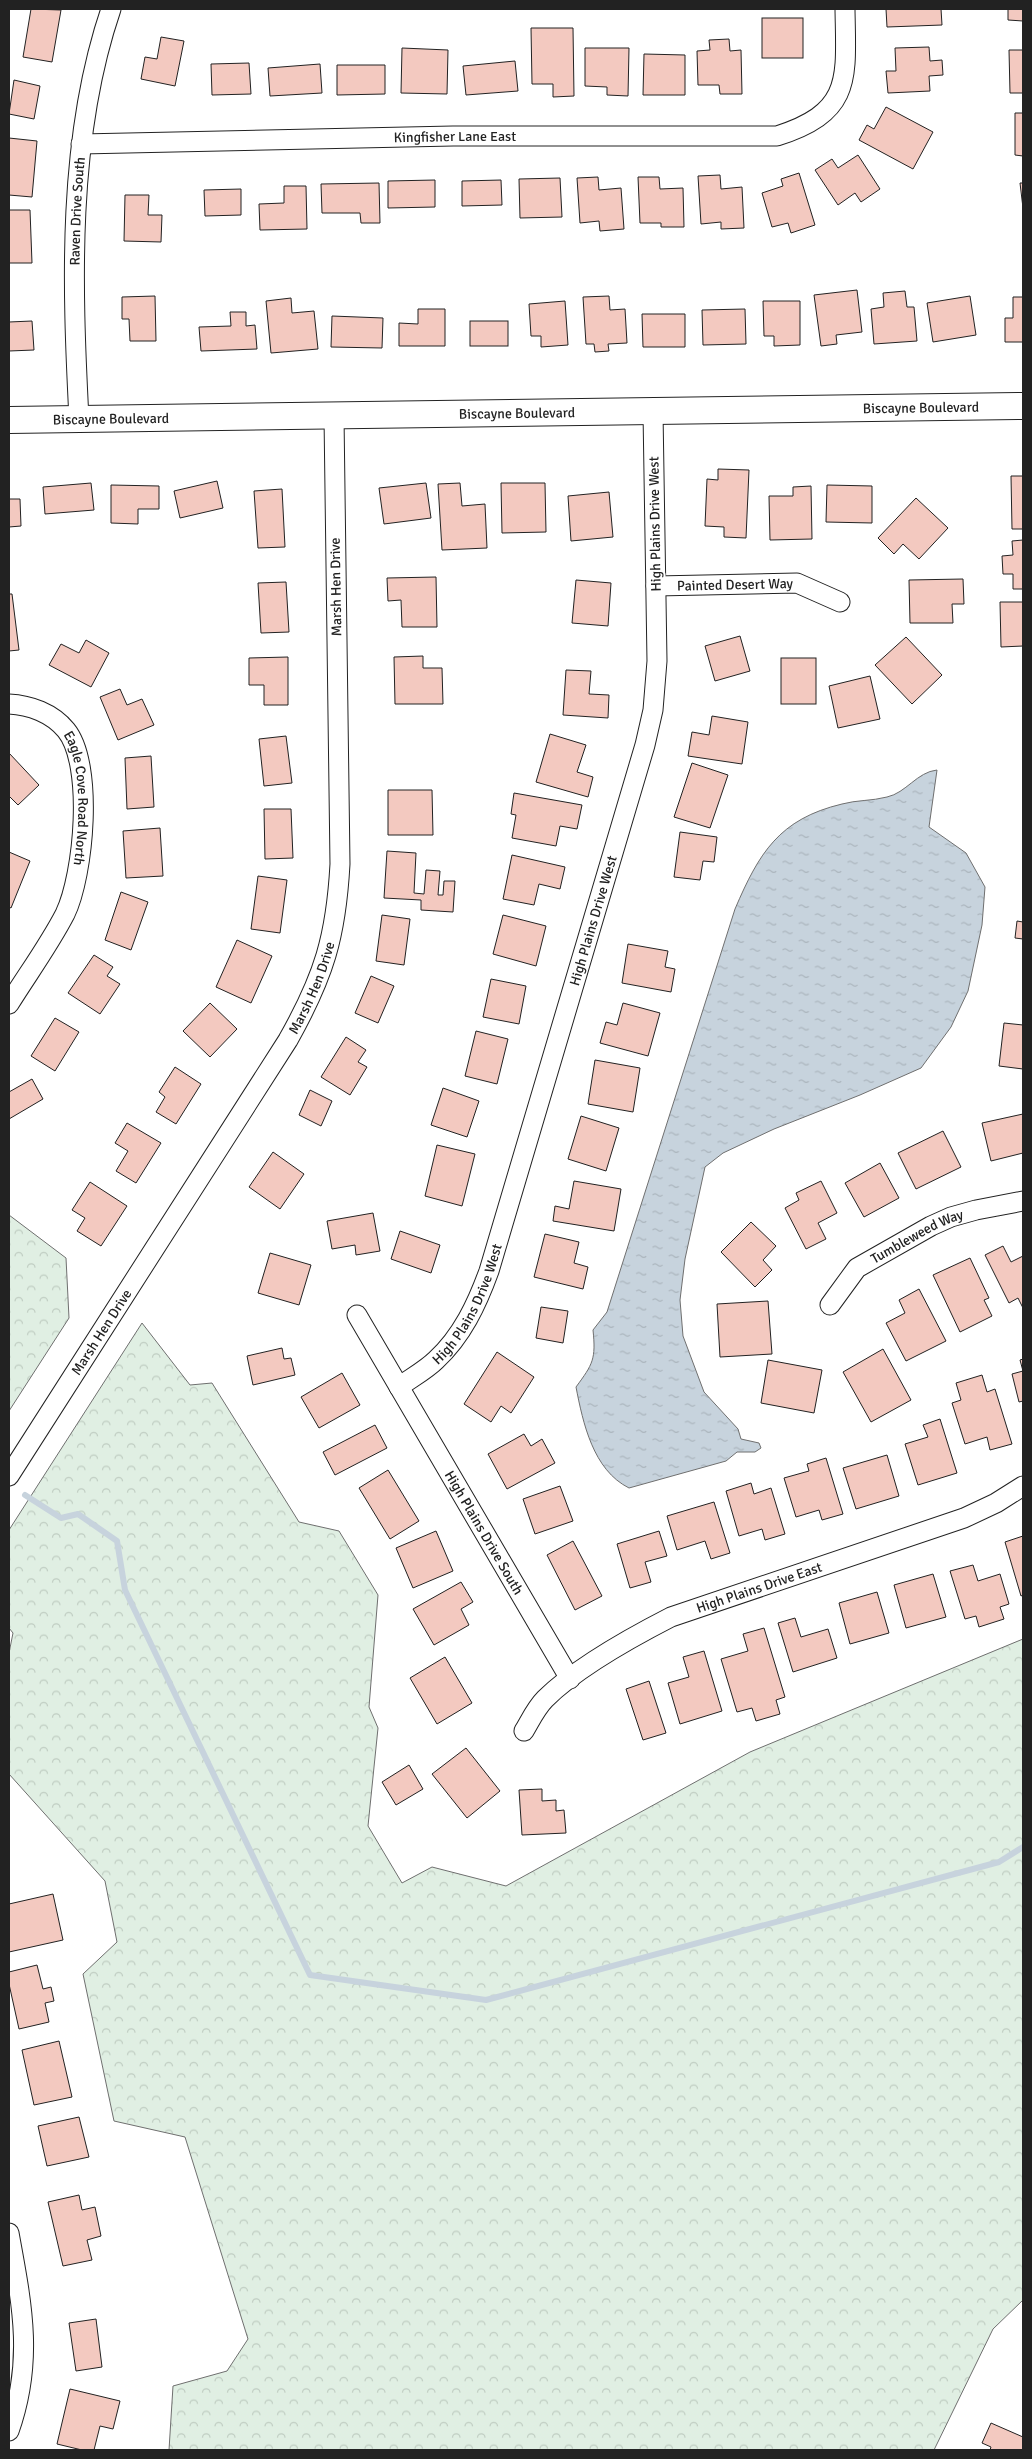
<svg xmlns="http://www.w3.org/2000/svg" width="1032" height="2459" font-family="Signika,sans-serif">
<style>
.forest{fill:url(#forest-crowns);stroke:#6f6f6f}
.water{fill:url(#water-ripples);stroke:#6f6f6f}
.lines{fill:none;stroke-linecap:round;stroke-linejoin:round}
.stream{stroke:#c7d3dd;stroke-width:6}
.building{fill:#f3c9c0;stroke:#222}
.street-casing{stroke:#222;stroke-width:21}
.secondary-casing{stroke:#222;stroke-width:28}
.street{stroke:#fff;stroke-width:19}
.secondary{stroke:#fff;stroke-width:26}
.labels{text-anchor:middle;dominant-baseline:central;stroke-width:4;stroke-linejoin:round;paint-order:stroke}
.street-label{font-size:14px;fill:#222;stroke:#fff}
</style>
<defs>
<pattern id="forest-crowns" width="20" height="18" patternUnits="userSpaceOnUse" patternTransform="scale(1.25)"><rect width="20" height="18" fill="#e0efe3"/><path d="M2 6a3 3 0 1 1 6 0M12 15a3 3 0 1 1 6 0" fill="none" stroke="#c0cdc2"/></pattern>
<pattern id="water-ripples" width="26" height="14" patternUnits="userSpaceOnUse" patternTransform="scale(1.25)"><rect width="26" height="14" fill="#c7d3dd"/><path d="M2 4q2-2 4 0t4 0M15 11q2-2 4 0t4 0" fill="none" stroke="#abb5bd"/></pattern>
</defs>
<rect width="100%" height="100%" fill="#fff"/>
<g class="forest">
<polygon points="9,1215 66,1258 69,1318 9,1411"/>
<polygon points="142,1323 190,1385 212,1383 299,1522 339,1531 378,1595 369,1707 378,1728 368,1826 402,1883 432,1867 506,1886 750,1752 1023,1639 1023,2300 993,2329 934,2450 169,2450 173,2386 227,2371 248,2339 185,2137 114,2121 83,1974 117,1942 105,1881 9,1774 9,1653 13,1633 9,1628 9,1530"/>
</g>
<path class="water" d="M937,770L929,827L966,853L985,887L982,925L968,991L951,1027L921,1068L860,1095L774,1129L723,1153L705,1167L685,1259L680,1300L683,1336L704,1392L738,1429L741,1439L759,1443L761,1448L755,1452H737L726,1461L629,1488C593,1470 583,1423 576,1387C593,1364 596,1359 593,1330L607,1312L735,909C759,853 779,819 842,804C856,800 872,801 887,797C906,793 917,772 937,770Z"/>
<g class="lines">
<polyline class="stream" points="25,1495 61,1518 78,1514 117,1541 125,1590 310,1975 486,2000 999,1862 1023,1847"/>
</g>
<g class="building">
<polygon points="31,9 61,10 52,62 23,57"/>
<polygon points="886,9 941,9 942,25 887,27"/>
<polygon points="1008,9 1023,9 1023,21 1008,20"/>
<rect x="762" y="18" width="41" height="40"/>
<polygon points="531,28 573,28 574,96 553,97 553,84 532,84"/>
<polygon points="161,37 184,41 175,86 141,79 145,57 157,59"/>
<polygon points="729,39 730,51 741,50 742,94 720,94 719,85 698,85 697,51 710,50 709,40"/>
<polygon points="929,47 930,61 942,60 943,75 929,76 930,91 888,93 886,71 896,71 895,48"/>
<polygon points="402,48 448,50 447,94 401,93"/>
<polygon points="585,48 629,48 628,96 607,95 607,87 585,86"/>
<polygon points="1009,50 1023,50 1023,93 1010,93"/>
<polygon points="644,54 685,55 685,95 643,95"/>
<polygon points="515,61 518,91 466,95 463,66"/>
<polygon points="249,63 251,94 212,95 211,64"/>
<polygon points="320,64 322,93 270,96 268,68"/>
<polygon points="337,65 385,65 385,94 337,95"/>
<polygon points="14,80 40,86 34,119 9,114"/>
<polygon points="886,107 933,132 913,169 859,140 867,125 874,129"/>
<polygon points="1015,113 1023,113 1023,156 1015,155"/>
<polygon points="9,138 37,141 32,197 9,195"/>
<polygon points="858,155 880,189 861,202 855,193 838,205 815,170 832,159 838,168"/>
<polygon points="799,173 815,225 791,233 788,223 772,227 762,193 783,186 781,179"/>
<polygon points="720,175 721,189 742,187 744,228 721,229 721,222 701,224 698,176"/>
<polygon points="598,177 599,190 621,188 624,229 600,231 599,221 580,223 577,178"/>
<polygon points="638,177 659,177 660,189 683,188 684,227 661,227 661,223 640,223"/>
<polygon points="560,178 562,217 520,218 519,179"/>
<polygon points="435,180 435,207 388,208 388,181"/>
<polygon points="501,180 502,205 462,206 462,181"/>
<polygon points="379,183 380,223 361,223 360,213 322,213 321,184"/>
<polygon points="1020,183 1023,183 1023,208"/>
<polygon points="284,186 306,186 307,229 260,230 259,204 284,203"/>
<polygon points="241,189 241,215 205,216 204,190"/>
<polygon points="125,195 149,195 148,215 162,215 161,242 124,241"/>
<polygon points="9,210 30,210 32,263 9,263"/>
<polygon points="857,290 862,332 836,335 837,344 821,346 814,295"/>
<polygon points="905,291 907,307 914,307 917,341 874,344 871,309 884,307 883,293"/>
<polygon points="155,296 156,341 130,341 129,319 122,319 122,297"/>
<polygon points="609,296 610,310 625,309 627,343 608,344 609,351 595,352 594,344 586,344 583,297"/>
<polygon points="970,296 976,335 933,342 927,303"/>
<polygon points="1013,297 1023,297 1023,342 1005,342 1005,318 1013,318"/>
<polygon points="291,298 292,313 314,311 318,349 271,353 266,301"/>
<polygon points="565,301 568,345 541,347 541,336 531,336 529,304"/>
<polygon points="763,301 800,301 800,345 774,346 774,336 764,336"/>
<polygon points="418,309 445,309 445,346 399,346 399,323 418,324"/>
<polygon points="745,309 746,344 703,345 702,310"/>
<polygon points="230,312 246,312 246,326 255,325 257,349 201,351 199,327 231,326"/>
<polygon points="642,314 685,314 685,347 643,347"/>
<polygon points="332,316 383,318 382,348 331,347"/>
<polygon points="32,321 34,350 9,351 9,322"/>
<rect x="470" y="321" width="38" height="25"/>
<polygon points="718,469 749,470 746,538 724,537 724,527 705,526 707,479 718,480"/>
<polygon points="1011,476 1023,476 1023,529 1012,529"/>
<polygon points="217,481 223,508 180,518 174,491"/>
<polygon points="91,483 94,510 45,514 43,487"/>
<polygon points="426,483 431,518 384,524 379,488"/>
<polygon points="460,483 462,506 485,504 487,548 442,550 438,484"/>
<polygon points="501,483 545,483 546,532 502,533"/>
<polygon points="111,485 159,486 159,509 138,509 138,524 111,523"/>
<polygon points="827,485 872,486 872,523 826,522"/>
<polygon points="811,486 812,539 770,540 769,496 793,496 793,487"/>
<polygon points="282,489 285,547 258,548 254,491"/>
<polygon points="609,492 613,537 571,541 568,496"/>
<polygon points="916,498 948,528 919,559 903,544 894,554 878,538"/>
<polygon points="9,499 20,499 21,526 9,527"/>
<polygon points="1023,540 1023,589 1013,589 1013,574 1003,574 1002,556 1013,555 1012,541"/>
<polygon points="436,577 437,627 402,627 401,600 388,601 387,578"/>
<polygon points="963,579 964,604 952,604 953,623 910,623 909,580"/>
<polygon points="576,580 611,583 608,626 572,623"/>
<polygon points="286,582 289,632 261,633 258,583"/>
<polygon points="9,594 12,594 19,650 9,651"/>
<polygon points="1000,602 1023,602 1023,646 1001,647"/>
<polygon points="740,636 750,671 715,681 705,646"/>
<polygon points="906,637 942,675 912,704 875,665"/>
<polygon points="86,640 109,653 91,687 49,665 61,644 79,653"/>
<polygon points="423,656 423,668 442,668 443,704 395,704 394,657"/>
<polygon points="288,657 288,705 264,705 264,685 249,685 249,658"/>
<rect x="781" y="658" width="35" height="46"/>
<polygon points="566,670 591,671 589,694 609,695 608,718 563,715"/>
<polygon points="870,676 880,719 838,728 829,686"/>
<polygon points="120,689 127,705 142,699 154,725 118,740 100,697"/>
<polygon points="712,716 748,722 742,764 688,756 692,732 709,735"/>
<polygon points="550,734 586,745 577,772 593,777 588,797 536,782"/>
<polygon points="286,736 292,783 264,786 259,739"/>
<polygon points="9,753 39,785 18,805 9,796"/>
<polygon points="151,756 154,807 127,809 125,758"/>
<polygon points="692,763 728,775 710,828 674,817"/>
<polygon points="388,790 432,790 433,835 388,835"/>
<polygon points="514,793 582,805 577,829 560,826 556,846 512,838 516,815 511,814"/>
<polygon points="264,809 291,809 293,858 265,859"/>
<polygon points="160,828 163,876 126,878 123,831"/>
<polygon points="680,832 717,837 714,862 703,861 700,880 674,877"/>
<polygon points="387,851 416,853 414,893 424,894 426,870 440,871 438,895 443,895 444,881 455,881 453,912 421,910 421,900 384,898"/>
<polygon points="9,852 30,861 11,908 9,907"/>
<polygon points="512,855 565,867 560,889 539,884 534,905 503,899"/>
<polygon points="258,876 287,880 280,933 251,929"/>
<polygon points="121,892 148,902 131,950 105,940"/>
<polygon points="382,915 410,919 404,965 376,961"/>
<polygon points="503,915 546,926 536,966 493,954"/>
<polygon points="1017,921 1023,922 1023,939 1015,938"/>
<polygon points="237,940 272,956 251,1003 216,987"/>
<polygon points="628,944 668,951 665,967 675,969 671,992 622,983"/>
<polygon points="94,955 113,967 107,976 120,984 100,1014 68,993"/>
<polygon points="371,976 394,986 378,1023 355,1013"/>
<polygon points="491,979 526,986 519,1024 483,1017"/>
<polygon points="210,1003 237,1029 210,1057 183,1031"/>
<polygon points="623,1003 660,1013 648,1056 600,1043 606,1022 617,1025"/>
<polygon points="55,1018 79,1032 55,1071 31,1056"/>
<polygon points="1004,1023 1023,1025 1023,1069 999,1066"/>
<polygon points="476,1031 508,1039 497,1084 465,1076"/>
<polygon points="346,1037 366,1050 358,1062 367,1067 350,1095 321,1077"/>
<polygon points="595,1060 640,1068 633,1112 588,1104"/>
<polygon points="175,1067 201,1084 176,1124 156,1112 165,1097 159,1092"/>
<polygon points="32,1079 43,1099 9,1119 9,1092"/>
<polygon points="443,1088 479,1101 467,1137 431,1125"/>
<polygon points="310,1090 332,1101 321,1126 299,1115"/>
<polygon points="1023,1114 1023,1153 991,1161 982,1123"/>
<polygon points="581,1116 619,1128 606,1171 568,1159"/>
<polygon points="127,1123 161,1143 136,1183 116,1171 128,1151 115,1143"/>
<polygon points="943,1131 961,1167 916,1189 898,1153"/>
<polygon points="437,1145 475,1154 462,1206 425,1196"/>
<polygon points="273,1152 304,1174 280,1209 249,1187"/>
<polygon points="880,1163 899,1198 864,1217 845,1183"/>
<polygon points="574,1181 621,1189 614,1231 553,1221 555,1206 569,1209"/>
<polygon points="821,1181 837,1213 818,1223 826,1239 806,1249 785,1208 799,1200 796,1193"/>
<polygon points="90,1182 127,1206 101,1246 77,1231 85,1218 72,1210"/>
<polygon points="373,1213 380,1251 356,1255 355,1245 332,1249 327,1221"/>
<polygon points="751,1222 776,1246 763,1260 772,1270 755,1287 721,1252"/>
<polygon points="400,1231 440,1245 431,1273 391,1259"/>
<polygon points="545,1234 579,1242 574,1263 588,1267 583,1289 534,1277"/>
<polygon points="1003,1246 1011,1262 1023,1256 1023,1308 1018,1298 1009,1303 985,1255"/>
<polygon points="270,1253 311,1265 299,1305 258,1293"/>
<polygon points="970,1258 989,1298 984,1300 992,1316 960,1332 933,1275"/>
<polygon points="919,1289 946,1341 906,1361 886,1323 905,1313 899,1300"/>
<polygon points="768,1301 772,1354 720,1357 717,1304"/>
<polygon points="541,1307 568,1311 563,1343 536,1338"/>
<polygon points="282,1348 284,1359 291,1358 295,1375 253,1385 247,1356"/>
<polygon points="883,1349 911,1400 871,1422 843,1372"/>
<polygon points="497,1352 534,1377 511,1413 501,1406 491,1422 464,1404"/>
<polygon points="1023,1359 1023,1401 1019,1402 1012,1374 1023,1371 1020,1360"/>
<polygon points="768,1360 822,1370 814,1413 761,1403"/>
<polygon points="342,1373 360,1405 319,1428 301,1397"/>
<polygon points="982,1375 987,1392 995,1389 1012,1444 990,1450 987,1437 965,1444 952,1403 961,1400 956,1383"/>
<polygon points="940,1419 957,1473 918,1485 905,1444 928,1437 923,1425"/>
<polygon points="375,1425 387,1448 335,1475 323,1452"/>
<polygon points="524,1434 531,1446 542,1439 555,1463 507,1489 488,1454"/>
<polygon points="887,1455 899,1496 856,1509 843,1468"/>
<polygon points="826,1458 843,1514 822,1520 819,1510 796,1517 784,1478 809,1471 807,1464"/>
<polygon points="388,1470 419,1521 390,1539 359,1488"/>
<polygon points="751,1483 754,1494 771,1488 785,1534 765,1540 762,1529 739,1536 726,1491"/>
<polygon points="560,1486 573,1521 535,1534 523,1499"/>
<polygon points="714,1502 730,1553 711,1559 705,1541 677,1550 667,1516"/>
<polygon points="436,1531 453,1571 413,1588 396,1548"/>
<polygon points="659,1531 667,1556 645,1562 651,1582 630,1588 617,1544"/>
<polygon points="1023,1536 1023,1595 1021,1596 1005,1542"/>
<polygon points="573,1541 602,1596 575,1610 547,1555"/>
<polygon points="973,1565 978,1581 1000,1574 1009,1604 1000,1607 1004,1619 979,1627 976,1616 965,1619 950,1571"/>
<polygon points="933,1574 946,1617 906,1628 894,1585"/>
<polygon points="461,1582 473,1602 461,1609 469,1625 434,1645 413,1609"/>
<polygon points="877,1592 889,1633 850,1644 839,1603"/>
<polygon points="795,1618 801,1637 828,1629 837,1658 793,1672 778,1623"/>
<polygon points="764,1628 785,1697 776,1700 780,1714 756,1721 752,1708 737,1712 721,1659 748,1651 743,1634"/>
<polygon points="704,1651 722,1711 680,1724 668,1683 689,1677 683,1657"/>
<polygon points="445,1657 472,1703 437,1724 410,1678"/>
<polygon points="649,1681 666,1733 643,1740 626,1689"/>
<polygon points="466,1748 500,1791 467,1818 432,1774"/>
<polygon points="409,1765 423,1789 396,1805 382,1782"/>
<polygon points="542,1789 542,1801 556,1800 556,1811 564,1810 566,1833 522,1835 519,1790"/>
<polygon points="53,1894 63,1940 9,1952 9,1904"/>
<polygon points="37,1965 43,1989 51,1987 54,2001 45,2003 49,2022 19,2029 9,1984 9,1972"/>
<polygon points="59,2041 72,2097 34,2105 22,2050"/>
<polygon points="79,2117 89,2157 47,2166 38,2126"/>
<polygon points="79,2195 82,2210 95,2207 101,2236 87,2240 92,2260 63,2266 48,2202"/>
<polygon points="96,2319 102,2367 76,2371 69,2323"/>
<polygon points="70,2389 120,2401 113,2429 100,2426 94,2450 82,2450 57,2444"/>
<polygon points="991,2423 1023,2437 1023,2450 990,2450 991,2447 982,2443"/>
</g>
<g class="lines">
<defs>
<g id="street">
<path id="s1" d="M81,144L453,136H777C853,112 846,78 845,9"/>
<path id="s2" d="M79,419C72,284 67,138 111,9"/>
<path id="s3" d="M656,586L797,583L840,602"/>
<path id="s4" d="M9,704C30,705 52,713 66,730C94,764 84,875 65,914C49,945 27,975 9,1004"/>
<path id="s5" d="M830,1305L857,1268L931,1226L951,1217L976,1210L1023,1201"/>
<path id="s6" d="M357,1315L570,1679"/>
<path id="s7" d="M399,1387C411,1378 426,1370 436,1360C462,1336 477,1304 489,1271L645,745L653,710L657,661L653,412"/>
<path id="s8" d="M9,1476L288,1040C324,976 336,937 340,864L334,416"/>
<path id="s9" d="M524,1731C530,1721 536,1708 545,1699C575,1669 632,1637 671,1617L964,1518L996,1503L1023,1486"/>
<path d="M9,2233C22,2304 34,2361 9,2431"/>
</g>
<g id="secondary">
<path id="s10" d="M9,420L1023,406"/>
</g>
</defs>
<use href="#street" class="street-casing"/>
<use href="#secondary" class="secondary-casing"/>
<use href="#street" class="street"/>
<use href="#secondary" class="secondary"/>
</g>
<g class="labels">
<g class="street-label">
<text stroke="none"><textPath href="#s1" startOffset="374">Kingfisher Lane East</textPath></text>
<text stroke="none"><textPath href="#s2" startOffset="208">Raven Drive South</textPath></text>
<text stroke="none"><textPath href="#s10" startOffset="912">Biscayne Boulevard</textPath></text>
<text stroke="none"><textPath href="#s10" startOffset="508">Biscayne Boulevard</textPath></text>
<text stroke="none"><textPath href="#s10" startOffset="102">Biscayne Boulevard</textPath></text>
<text transform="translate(655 524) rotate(-91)">High Plains Drive West</text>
<text stroke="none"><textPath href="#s3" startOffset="79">Painted Desert Way</textPath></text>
<text transform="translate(336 587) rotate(-91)">Marsh Hen Drive</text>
<text stroke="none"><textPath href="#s4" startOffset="135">Eagle Cove Road North</textPath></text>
<text stroke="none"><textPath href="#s7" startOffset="516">High Plains Drive West</textPath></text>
<text stroke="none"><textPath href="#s8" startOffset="575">Marsh Hen Drive</textPath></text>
<text stroke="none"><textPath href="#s5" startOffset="114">Tumbleweed Way</textPath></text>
<text stroke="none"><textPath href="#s7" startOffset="111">High Plains Drive West</textPath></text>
<text stroke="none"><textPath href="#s8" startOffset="171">Marsh Hen Drive</textPath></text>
<text stroke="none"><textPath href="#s6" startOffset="252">High Plains Drive South</textPath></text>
<text stroke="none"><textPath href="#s9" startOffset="282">High Plains Drive East</textPath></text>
</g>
</g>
<rect width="1032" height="2459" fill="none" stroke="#222222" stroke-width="20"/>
</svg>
